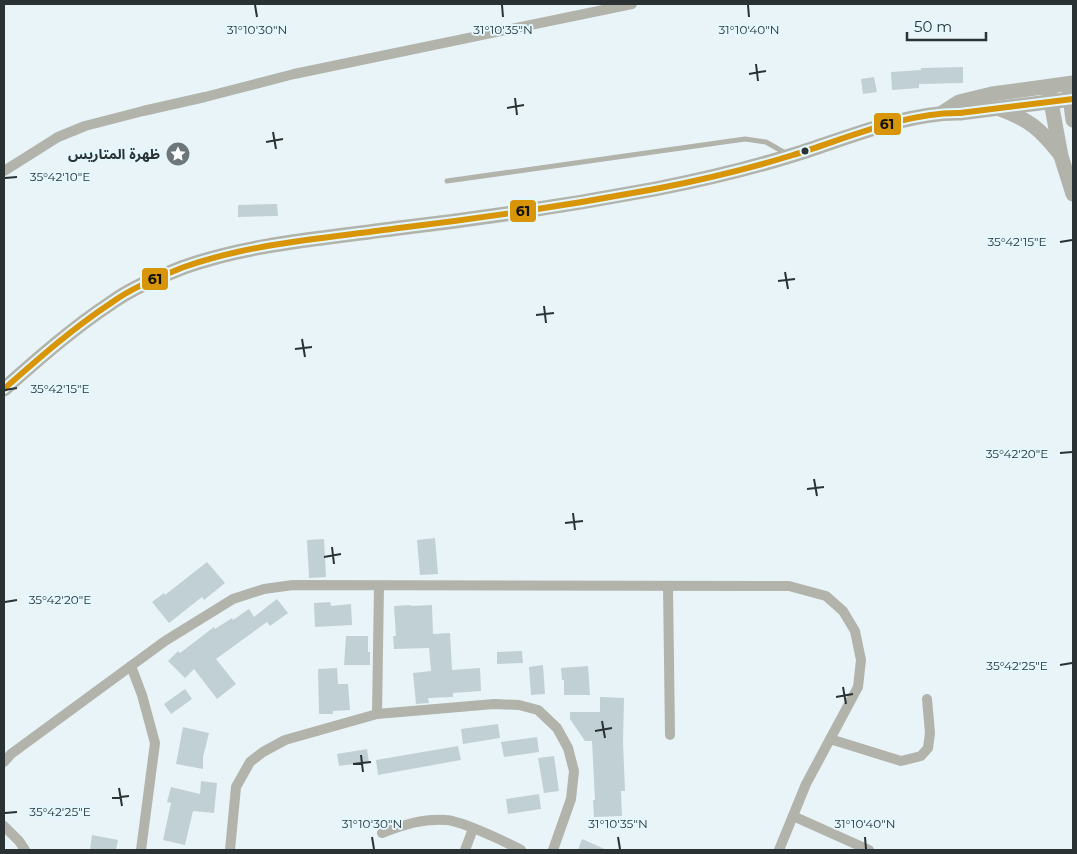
<svg xmlns="http://www.w3.org/2000/svg" width="1077" height="854" font-family="Montserrat,'Noto Sans Arabic',sans-serif">
<style>
.building{fill:#c1d0d4}
.lines{fill:none;stroke-linecap:round;stroke-linejoin:round}
.service{stroke:#b2b3aa;stroke-width:5}
.minor{stroke:#b2b3aa;stroke-width:10}
.primary{stroke:#b2b3ab;stroke-width:15}
.bus-1-casing{stroke:#e3f7fe;stroke-width:10}
.bus-1{stroke:#d89508;stroke-width:6}
.ticks{fill:none;stroke:#2a3234;stroke-width:2}
.bus-dot{fill:#2a3234;stroke:#e3f7fe;stroke-width:2}
.labels{text-anchor:middle;dominant-baseline:central;stroke-width:4;stroke-linejoin:round;paint-order:stroke}
.poi-label{font-size:14px;font-weight:bold;fill:#2a3234;stroke:#e3f7fe;text-anchor:end}
.ticks-label{font-size:12px;text-anchor:middle;fill:#2a3234;stroke:#e3f7fe;stroke-width:4;stroke-linejoin:round;paint-order:stroke}
.line-badge{stroke:#e3f7fe;stroke-width:2}
.pale-badge-label{font-size:14px;text-anchor:middle;font-weight:bold;fill:#111}
</style>
<rect width="100%" height="100%" fill="#e9f4f8"/>
<g class="building">
<polygon points="963,67 963,83 919,84 919,88 892,90 891,72 921,70 921,68"/>
<polygon points="874,77 877,92 863,94 861,79"/>
<polygon points="277,204 278,216 238,217 238,205"/>
<polygon points="435,538 438,574 420,575 417,540"/>
<polygon points="324,539 326,577 309,578 307,540"/>
<polygon points="207,562 225,583 204,600 202,597 169,623 152,602 164,593 165,595"/>
<polygon points="277,599 288,613 270,626 267,622 216,659 236,684 217,699 194,669 185,678 168,661 178,651 180,653 214,627 215,629 232,618 233,620 249,609 254,617"/>
<polygon points="330,602 331,606 351,604 352,625 315,627 314,603"/>
<polygon points="411,605 411,606 432,605 433,634 450,633 452,670 480,668 481,691 453,693 453,697 428,698 429,703 416,704 413,673 431,671 429,648 394,649 393,636 396,636 394,606"/>
<polygon points="346,636 368,636 368,652 370,652 370,665 344,665"/>
<polygon points="522,651 523,663 497,664 497,652"/>
<polygon points="543,665 545,694 531,695 529,667"/>
<polygon points="588,666 590,695 564,695 564,680 562,680 561,668"/>
<polygon points="337,668 338,684 348,684 350,710 333,711 333,714 319,714 318,669"/>
<polygon points="185,689 192,699 171,714 164,704"/>
<polygon points="600,697 624,698 623,742 625,791 621,791 622,816 594,817 593,800 595,800 592,741 585,741 570,719 570,712 600,712"/>
<polygon points="498,724 500,738 463,744 461,729"/>
<polygon points="183,727 209,733 203,757 203,769 176,764"/>
<polygon points="537,737 539,752 504,757 501,742"/>
<polygon points="458,746 461,760 378,775 376,760"/>
<polygon points="367,749 369,762 339,766 337,754"/>
<polygon points="554,756 559,791 544,793 538,758"/>
<polygon points="201,781 217,783 214,813 193,811 185,845 163,840 171,803 167,802 171,787 200,794"/>
<polygon points="539,794 541,809 508,814 506,799"/>
<polygon points="92,835 118,840 116,850 90,850"/>
<polygon points="582,839 607,850 578,850"/>
</g>
<g class="lines">
<polyline class="service" points="447,181 745,139 766,142 787,154"/>
<g class="minor">
<polyline points="4,171 58,137 85,126 143,111 205,97 294,74 632,4"/>
<polyline points="668,586 670,735"/>
<polyline points="131,666 142,695 155,743 141,850"/>
<polyline points="377,714 379,586"/>
<polyline points="830,739 901,761 921,756 928,748 930,733 927,699"/>
<polyline points="4,762 11,754 165,641 233,599 264,589 293,585 789,586 826,596 843,611 855,631 861,660 858,687 806,784 779,850"/>
<polyline points="793,816 869,850"/>
<polyline points="4,826 19,841 25,850"/>
<path d="M382,833C403,825 424,818 446,820C462,821 506,842 521,850"/>
<polyline points="230,850 236,787 250,762 263,752 285,740 377,714 494,704 519,705 538,710 557,728 568,748 574,771 571,799 553,850"/>
<polyline points="465,850 473,829"/>
</g>
<g class="primary">
<polyline points="1069,89 1073,120"/>
<polyline points="1049,91 1061,156 1073,194"/>
<path d="M1000,109C1030,120 1040,129 1060,154"/>
<polyline points="942,113 959,102 992,94 1073,83"/>
<path d="M4,389C38,359 73,328 111,303C133,287 159,277 184,267C252,243 327,238 399,228C484,218 570,205 655,189C701,180 748,169 793,155C845,139 906,112 960,113L1073,99"/>
</g>
<defs>
<path id="bus-1" d="M4,389C38,359 73,328 111,303C133,287 159,277 184,267C252,243 327,238 399,228C484,218 570,205 655,189C701,180 748,169 793,155C845,139 906,112 960,113L1073,99"/>
</defs>
<use href="#bus-1" class="bus-1-casing"/>
<use href="#bus-1" class="bus-1"/>
</g>
<path class="ticks" d="M255,5L257,17M502,5L503,17M748,5L749,17M756,64L758,81M749,74L766,71M515,98L517,115M507,108L524,105M273,132L276,149M266,142L283,139M5,178L17,177M1060,242L1072,240M785,272L788,289M778,281L795,279M544,306L546,323M536,315L554,313M302,339L305,357M295,349L312,347M5,390L17,388M1060,453L1072,452M814,479L817,496M807,489L824,487M573,513L575,530M565,523L583,521M332,547L334,564M324,557L341,554M5,602L17,600M1060,665L1072,663M843,687L846,704M836,697L853,694M602,721L605,738M595,731L612,728M361,755L363,772M353,764L371,762M119,788L122,806M112,798L129,796M5,813L17,812M372,837L374,849M618,837L620,849M865,837L866,849"/>
<defs>
<symbol id="sight-disc" viewBox="-11 -11 22 22"><circle r="9.5" fill="#6d7679" stroke="#e3f7fe"/><path d="M0-6L1.8-2.2L6-1.7L2.9 1.2L3.7 5.4L0 3.3L-3.7 5.4L-2.9 1.2L-6-1.7L-1.8-2.2Z" fill="#fff"/></symbol>
</defs>
<g fill-rule="evenodd">
<use href="#sight-disc" x="164" y="140" width="28" height="28"/>
</g>
<circle class="bus-dot" cx="805" cy="151" r="4.5"/>
<g class="labels">
<g class="poi-label">
<text x="160" y="154">ظهرة المتاريس</text>
</g>
</g>
<g class="ticks-label">
<text x="257" y="34">31°10'30"N</text>
<text x="503" y="34">31°10'35"N</text>
<text x="749" y="34">31°10'40"N</text>
<text x="60" y="181">35°42'10"E</text>
<text x="1017" y="246">35°42'15"E</text>
<text x="60" y="393">35°42'15"E</text>
<text x="1017" y="458">35°42'20"E</text>
<text x="60" y="604">35°42'20"E</text>
<text x="1017" y="670">35°42'25"E</text>
<text x="60" y="816">35°42'25"E</text>
<text x="372" y="828">31°10'30"N</text>
<text x="618" y="828">31°10'35"N</text>
<text x="865" y="828">31°10'40"N</text>
</g>
<g class="line-badge">
<rect x="873" y="112" width="29" height="24" rx="5" fill="#d89508"/>
<rect x="509" y="199" width="28" height="24" rx="5" fill="#d89508"/>
<rect x="141" y="267" width="28" height="24" rx="5" fill="#d89508"/>
</g>
<g class="pale-badge-label">
<text x="887" y="129">61</text>
<text x="523" y="216">61</text>
<text x="155" y="284">61</text>
</g>
<rect width="1077" height="854" fill="none" stroke="#2a3234" stroke-width="10"/>
<path d="M907 32v8h79v-8" fill="none" stroke="#2a3234" stroke-width="2.5"/>
<text x="914" y="32" font-size="15" fill="#2a3234" stroke="#e3f7fe" stroke-width="4" paint-order="stroke">50 m</text>
</svg>
